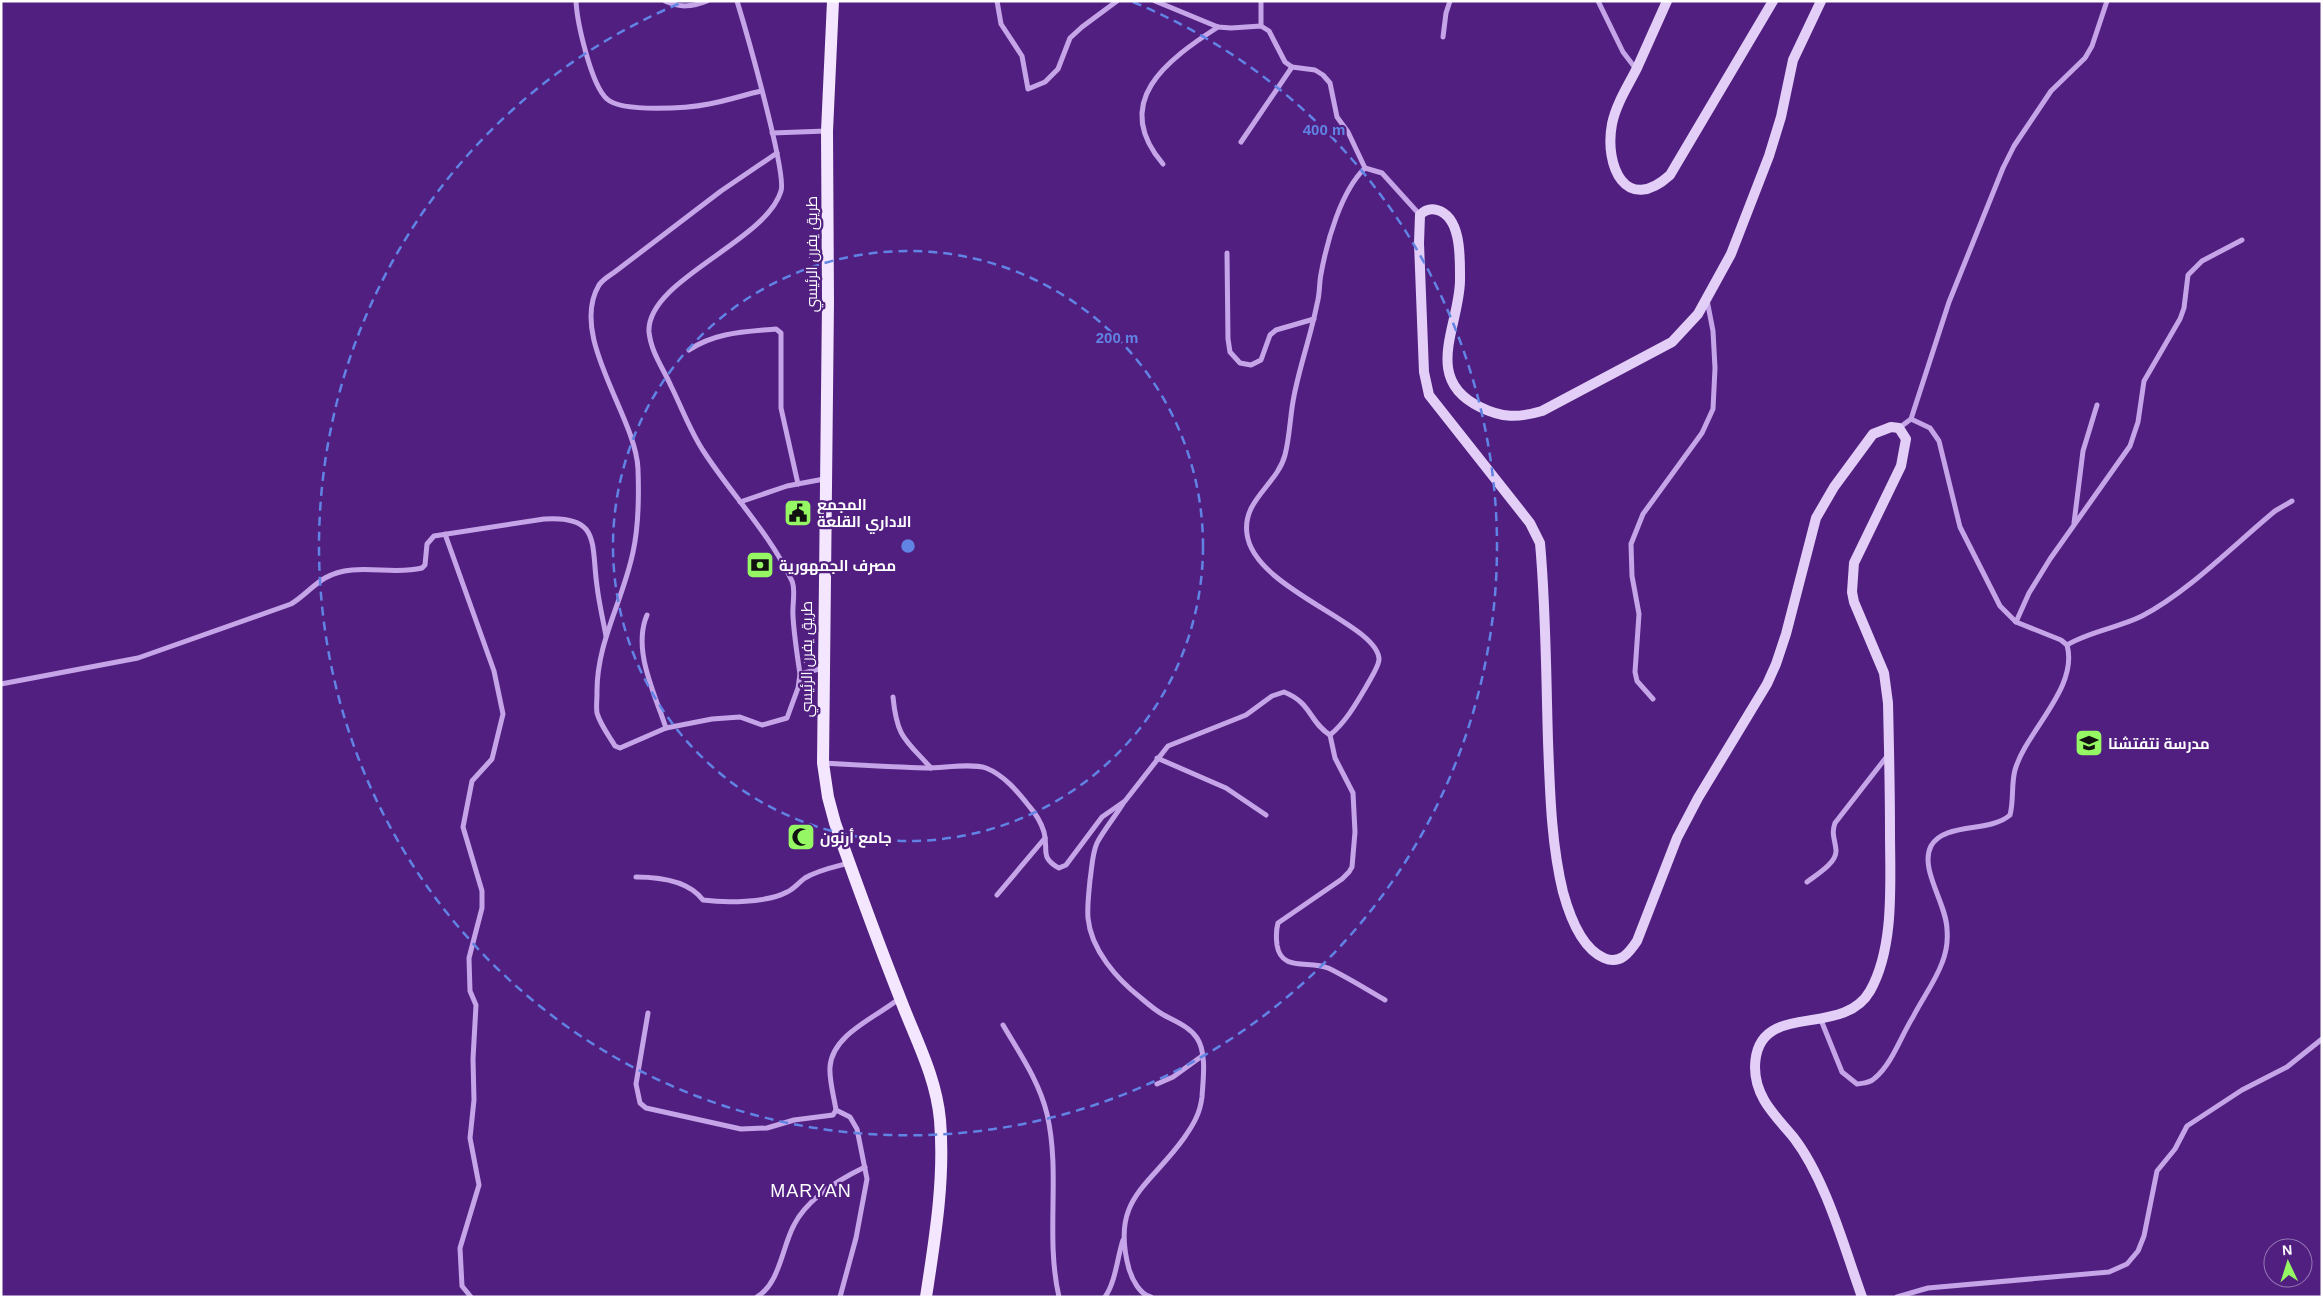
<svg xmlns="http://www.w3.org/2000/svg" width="2323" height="1298" font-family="Arial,Cairo,sans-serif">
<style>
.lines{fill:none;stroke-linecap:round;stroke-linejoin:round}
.street{stroke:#c6a4e8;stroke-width:5}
.secondary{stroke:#e3cef7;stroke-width:10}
.primary{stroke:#f3e6fe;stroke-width:12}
.ring{fill:none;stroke:#6183e4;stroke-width:2.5;stroke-dasharray:9 6}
.labels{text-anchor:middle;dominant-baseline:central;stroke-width:4.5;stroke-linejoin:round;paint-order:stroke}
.street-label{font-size:15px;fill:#fff;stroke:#511f80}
.poi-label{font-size:15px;font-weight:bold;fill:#fff;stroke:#511f80;text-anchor:start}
.quarter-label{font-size:18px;letter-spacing:1px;fill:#fff;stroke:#511f80}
.centre{fill:#6183e4;stroke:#511f80;stroke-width:2.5}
.ring-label{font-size:15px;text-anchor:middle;font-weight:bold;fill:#6183e4;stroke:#511f80;stroke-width:4.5;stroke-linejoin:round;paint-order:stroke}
</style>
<rect width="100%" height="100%" fill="#511f80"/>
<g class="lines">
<g class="street">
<path d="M576,1C577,22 591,85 607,99C622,113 689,108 709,104C726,101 744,95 761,91"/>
<path d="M665,1C680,8 692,7 707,1"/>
<path d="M737,1C745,27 787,173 781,191C766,242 646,280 649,332C651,352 663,368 671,386C682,408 690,431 704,452C732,495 770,534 792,581C796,590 792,605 793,616C794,635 797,654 800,674L823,668"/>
<polyline points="997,1 1001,24 1022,56 1028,89 1045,82 1058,69 1070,38 1082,27 1117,1"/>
<polyline points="1155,1 1218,27 1231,28 1261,26 1269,31 1285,62 1292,67 1315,70 1323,75 1330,83 1337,117 1348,132 1365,168"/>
<polyline points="1261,1 1261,26"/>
<polyline points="1598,1 1623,52 1636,69"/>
<polyline points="1443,37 1446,13 1450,1"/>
<polyline points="772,133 826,131"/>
<polyline points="1241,142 1292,67"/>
<path d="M777,153L721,191L616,271C611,275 603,279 599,285C568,337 636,416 638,469C639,496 639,525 633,552C623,601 596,643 597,694C597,700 596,707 597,713C600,724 609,736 615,746L620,748L666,728L712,719L740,717L762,725L787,718L798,688L800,674"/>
<path d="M1163,164C1110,102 1167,60 1218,27"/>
<polyline points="1227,253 1228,339 1230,352 1240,363 1251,365 1261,360 1270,335 1276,330 1314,319"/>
<path d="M689,350C716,332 745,332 776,329L781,333V408L798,484"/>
<polyline points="1899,428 1911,419 1949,302 2003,168 2014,146 2051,91 2085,58 2092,46 2107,1"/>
<polyline points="740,502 787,486 824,479"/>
<polyline points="2074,523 2083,451 2097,405"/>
<polyline points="445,534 494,671 503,714 492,759 472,781 463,827 482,891 482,908 469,958 470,991 476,1005 473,1059 474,1100 470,1138 479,1185 460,1248 462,1286 471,1297"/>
<path d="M647,615C632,650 655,694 666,728"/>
<polyline points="2016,622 2029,593 2050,559 2130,446 2138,422 2144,381 2180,319 2184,308 2188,275 2202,261 2242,240"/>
<path d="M2067,645C2090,631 2118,628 2142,616C2187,593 2235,544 2275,511L2292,501"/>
<path d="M1,684L138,658L291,604C303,597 313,585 325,578C354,561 391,576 422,568L425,565L427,544L434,536L544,519C601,515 591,544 597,586C599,603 603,620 606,636"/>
<path d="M893,697C897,738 905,739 931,768"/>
<polyline points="1653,699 1637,681 1635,672 1639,614 1632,576 1631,544 1643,514 1702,433 1713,409 1715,368 1713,331 1707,300"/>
<path d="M1330,735L1335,758L1353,793L1355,832L1352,867L1349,872L1342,879L1278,923C1276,930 1276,937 1277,945C1281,972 1309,960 1328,968C1347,977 1366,989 1385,1000"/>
<polyline points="1157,758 1226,788 1266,815"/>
<path d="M823,763C857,765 892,767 926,768C944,768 971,763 986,768C1004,775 1018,792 1029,806C1036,814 1041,822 1044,832C1049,850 1039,857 1059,868L1066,865L1102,817L1125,801L1168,746L1246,715L1272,696L1284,692C1312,703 1309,722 1330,735C1345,723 1356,704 1366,687C1370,679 1378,668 1379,660C1380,624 1254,590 1247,534C1242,500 1277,485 1285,455C1290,436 1290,415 1294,396C1300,365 1311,335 1317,304C1320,294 1319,284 1321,274C1327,241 1341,191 1365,168L1382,173L1420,215"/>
<path d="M1124,802C1117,814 1103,831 1097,843C1092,854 1092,868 1090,880C1089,892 1087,906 1088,918C1091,950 1117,979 1141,998C1148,1004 1155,1010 1162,1014C1174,1021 1189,1026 1197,1038C1207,1053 1203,1080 1202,1097C1200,1114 1193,1125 1184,1138C1149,1187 1110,1199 1129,1269C1132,1279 1140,1295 1151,1297"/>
<path d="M636,877C659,877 688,880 703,900C725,903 767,903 787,892C794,889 799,882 805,878C818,870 834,867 849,863"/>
<path d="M1807,882C1816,875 1837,863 1836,850C1835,839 1831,834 1835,823L1888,755"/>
<polyline points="997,895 1045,838"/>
<polyline points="648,1013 636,1084 640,1103 646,1108 741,1129 767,1128 794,1120 833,1115 836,1110"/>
<path d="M1821,1020L1842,1072L1857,1084C1864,1083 1870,1083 1875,1078C1892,1064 1901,1036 1913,1017C1922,999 1935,982 1942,963C1946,953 1948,941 1947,930C1947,904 1919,869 1931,846C1944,822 1990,833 2010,815C2014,800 2011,785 2015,770C2026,731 2079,688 2067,645L2061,640L2016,622L2000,606L1960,527L1939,441L1930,428L1911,419"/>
<path d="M1003,1025C1020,1054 1039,1081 1047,1114C1061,1174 1045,1236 1059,1297"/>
<polyline points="1157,1084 1173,1077 1202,1056"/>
<path d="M757,1297C780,1283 782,1247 794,1225C807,1199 840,1179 865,1167"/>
<path d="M840,1297L856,1238L867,1179L857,1129L850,1117L836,1110C834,1097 829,1080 830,1067C832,1034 877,1017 900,998"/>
<path d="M1105,1297C1116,1281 1117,1258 1123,1240"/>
<polyline points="1897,1297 1928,1288 2109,1272 2127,1264 2138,1251 2144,1236 2157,1171 2175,1149 2187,1126 2242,1090 2287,1067 2322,1039"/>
</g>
<g class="secondary">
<path d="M1667,1C1657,23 1647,46 1637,68C1628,86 1616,104 1612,124C1604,166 1626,215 1670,175L1773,1"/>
<path d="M1821,1L1793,60L1781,117L1769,156L1731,254L1698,314L1672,342L1542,411C1518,418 1502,418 1480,407C1422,379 1459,327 1460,281C1460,259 1462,217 1437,210C1430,208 1425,210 1420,215L1419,243L1424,372L1429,395L1530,523L1540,543C1546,608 1546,675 1548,741C1550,791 1551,843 1563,892C1569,914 1581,948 1604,958C1620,965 1629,953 1637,941L1677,838L1698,798L1767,684L1776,664L1786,634L1816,518L1834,487L1873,434L1891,427L1899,428L1906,439L1901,466L1854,563L1852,592L1854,602L1884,673L1888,703C1889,746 1890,789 1890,832C1890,881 1895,947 1870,991C1842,1040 1756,998 1755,1067C1755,1098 1776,1116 1794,1138C1826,1180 1844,1247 1862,1297"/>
</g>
<path class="primary" d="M833,1L827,131L828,302L823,763L828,797L835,823C856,882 877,940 900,998C915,1038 936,1076 940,1120C945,1179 935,1238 926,1297"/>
</g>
<g class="ring">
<circle cx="908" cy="546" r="295"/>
<path d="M1133 2A589 589 0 1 1 683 2"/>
</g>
<defs>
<symbol id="civic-square" viewBox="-11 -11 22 22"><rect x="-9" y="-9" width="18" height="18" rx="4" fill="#95f763" stroke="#511f80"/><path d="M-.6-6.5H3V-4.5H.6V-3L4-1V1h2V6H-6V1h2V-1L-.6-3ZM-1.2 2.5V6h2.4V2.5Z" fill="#111"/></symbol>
<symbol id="bank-square" viewBox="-11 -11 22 22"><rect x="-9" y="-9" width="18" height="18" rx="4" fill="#95f763" stroke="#511f80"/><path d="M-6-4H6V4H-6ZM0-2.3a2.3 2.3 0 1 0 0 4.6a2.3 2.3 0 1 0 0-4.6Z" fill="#111"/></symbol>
<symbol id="school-square" viewBox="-11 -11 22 22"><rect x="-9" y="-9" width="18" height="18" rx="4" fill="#95f763" stroke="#511f80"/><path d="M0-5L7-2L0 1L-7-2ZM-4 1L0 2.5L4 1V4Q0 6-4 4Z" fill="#111"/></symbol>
<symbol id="mosque-square" viewBox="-11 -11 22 22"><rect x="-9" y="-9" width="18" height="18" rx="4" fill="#95f763" stroke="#511f80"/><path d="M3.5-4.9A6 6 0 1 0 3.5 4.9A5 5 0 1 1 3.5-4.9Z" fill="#111"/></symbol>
</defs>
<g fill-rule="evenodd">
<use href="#civic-square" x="782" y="497" width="32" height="32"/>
<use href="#bank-square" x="744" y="549" width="32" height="32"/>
<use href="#school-square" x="2073" y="727" width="32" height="32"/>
<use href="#mosque-square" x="785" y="821" width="32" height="32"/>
</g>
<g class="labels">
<g class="street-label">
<text transform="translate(811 254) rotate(-90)">طريق يفرن الرئيسي</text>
<text transform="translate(806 659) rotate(-90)">طريق يفرن الرئيسي</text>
</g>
<g class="poi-label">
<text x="817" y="504">المجمع<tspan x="817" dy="17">الاداري القلعة</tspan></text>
<text x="779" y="565">مصرف الجمهورية</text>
<text x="2108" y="743">مدرسة نتفتشنا</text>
<text x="820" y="837">جامع أرنون</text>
</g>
<g class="quarter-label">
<text x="811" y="1191">MARYAN</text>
</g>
</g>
<circle cx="908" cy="546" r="8" class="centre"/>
<g class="ring-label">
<text x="1324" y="135">400 m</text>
<text x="1117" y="343">200 m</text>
</g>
<rect width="2323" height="1298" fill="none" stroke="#ffffff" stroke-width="5"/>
<g transform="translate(2288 1263) rotate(356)"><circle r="24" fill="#511f80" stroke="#9779b3"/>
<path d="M0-4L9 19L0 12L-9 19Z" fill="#95f763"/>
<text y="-8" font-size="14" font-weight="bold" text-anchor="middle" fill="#ffffff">N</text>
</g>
</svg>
